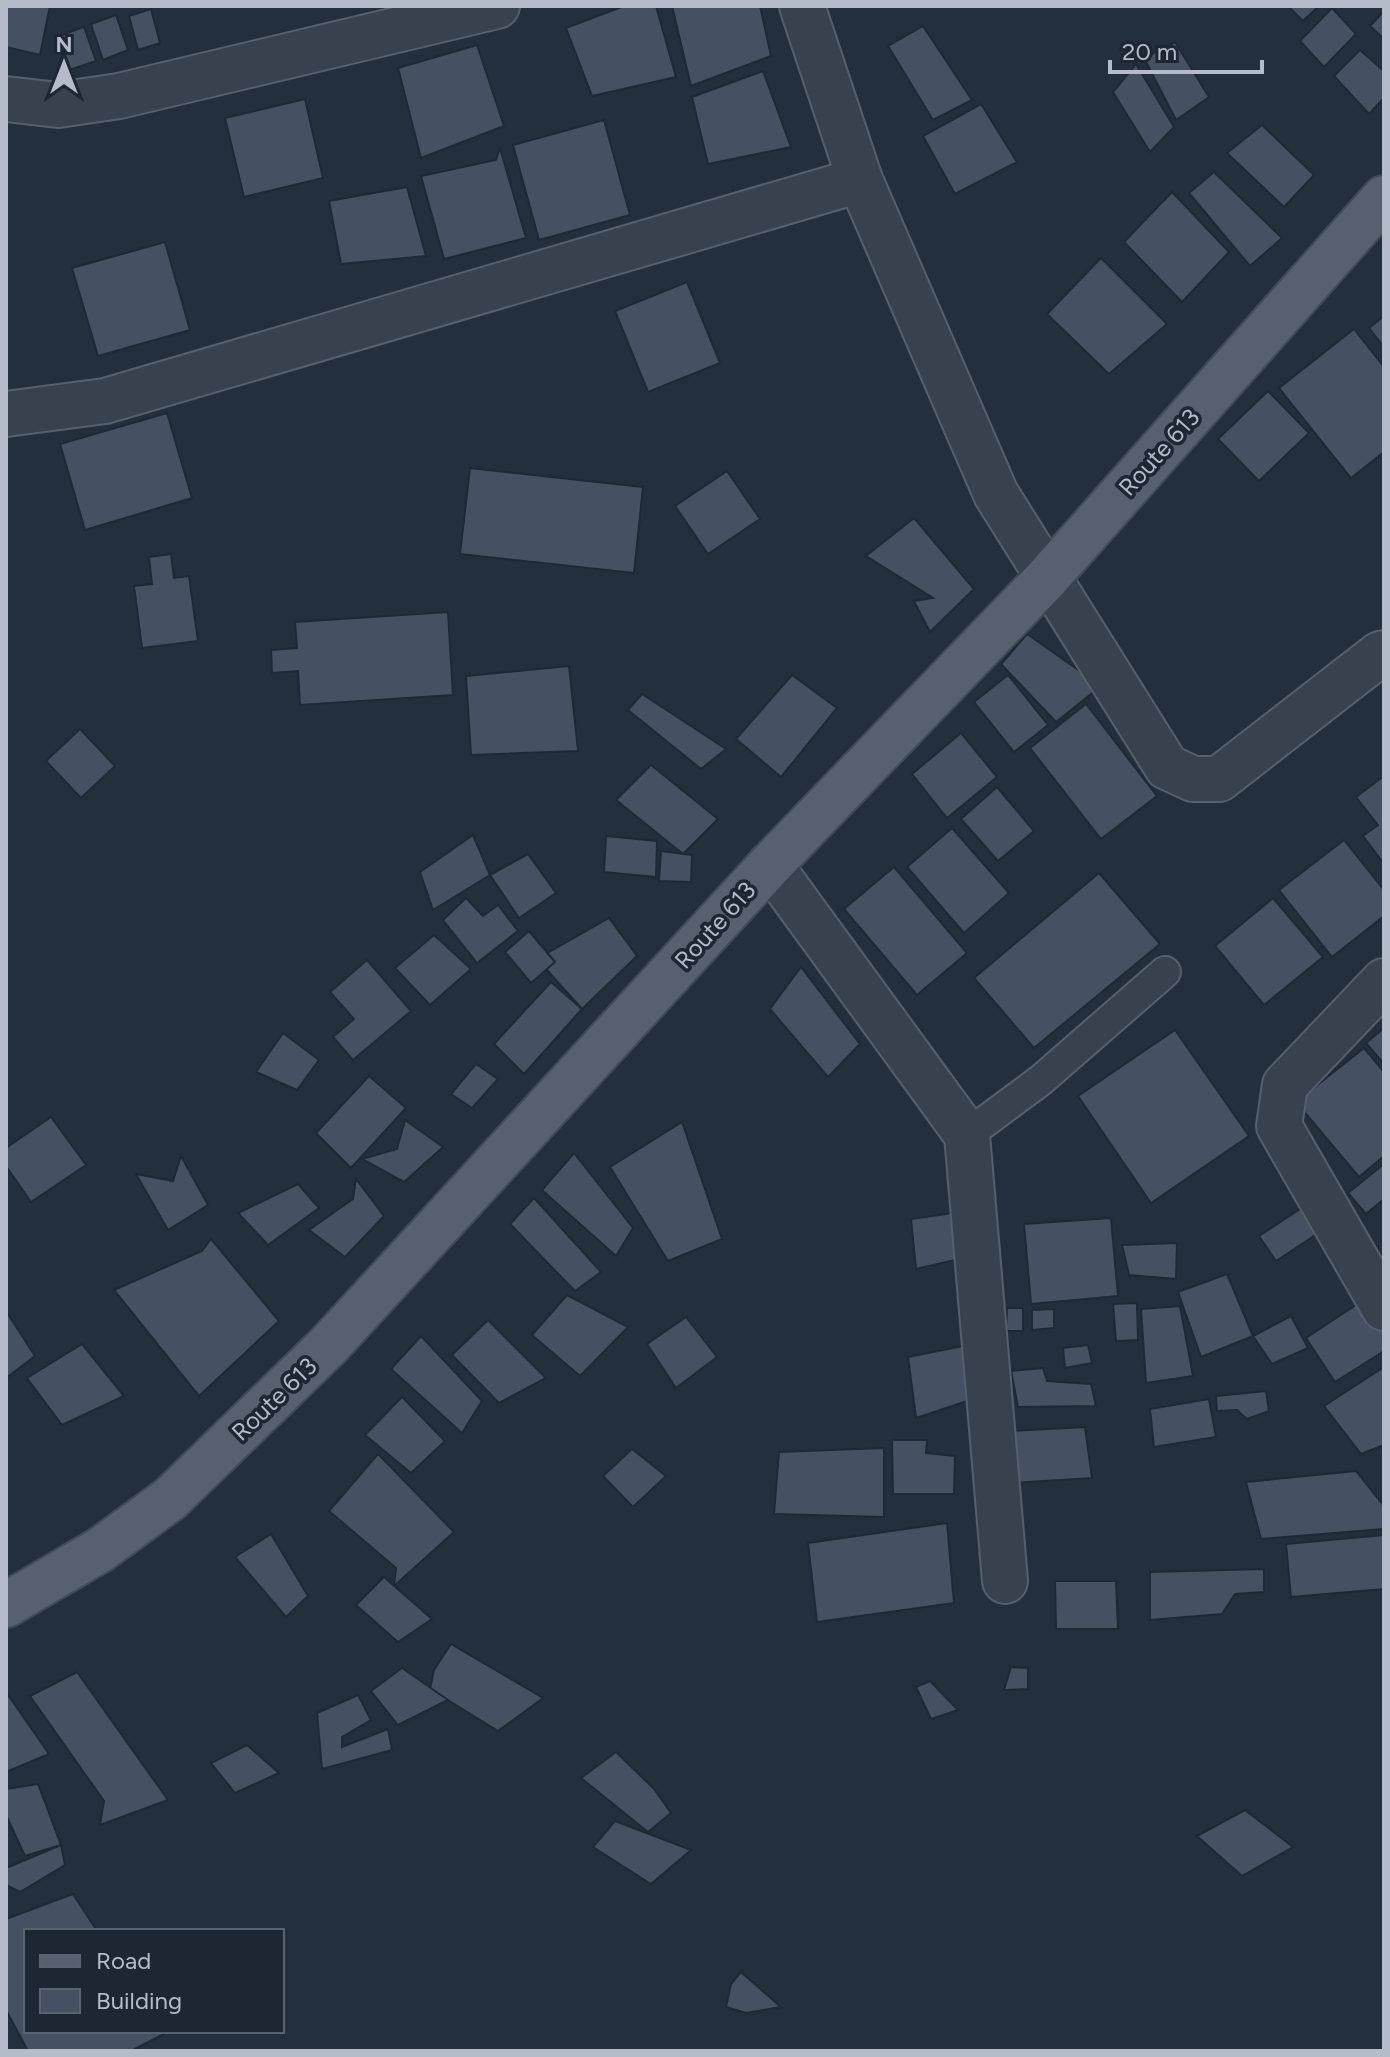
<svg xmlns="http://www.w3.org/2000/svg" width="1390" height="2057" font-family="Figtree,sans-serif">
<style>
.building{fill:#455162;stroke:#1f2835;stroke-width:2}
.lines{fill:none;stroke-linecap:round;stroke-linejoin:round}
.service-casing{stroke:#565f6c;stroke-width:34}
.minor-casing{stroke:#565f6c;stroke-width:48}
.primary-casing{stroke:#414a57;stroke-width:48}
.service{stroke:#38414e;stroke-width:30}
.minor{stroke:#38414e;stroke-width:44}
.primary{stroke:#56606e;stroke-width:44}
.labels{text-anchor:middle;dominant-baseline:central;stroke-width:7;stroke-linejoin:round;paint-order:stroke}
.street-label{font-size:24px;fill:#b4bcc9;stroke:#1d2633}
</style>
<rect width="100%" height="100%" fill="#242f3e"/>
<g class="building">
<polygon points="6,6 50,6 40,55 6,47"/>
<polygon points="624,6 656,6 676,77 592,96 566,28"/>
<polygon points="672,6 760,6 771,56 691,86"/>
<polygon points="1288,6 1319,6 1303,21"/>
<polygon points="1332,8 1356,34 1324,67 1300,41"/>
<polygon points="151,9 160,43 138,50 129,16"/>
<polygon points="1384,11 1384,39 1370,26"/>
<polygon points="116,15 128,50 103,60 91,24"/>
<polygon points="923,26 972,100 933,120 888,46"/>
<polygon points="84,27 96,61 69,70 58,36"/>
<polygon points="1175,42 1209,97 1176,120 1144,58"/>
<polygon points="477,45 504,126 421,158 398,68"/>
<polygon points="1360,50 1384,71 1384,98 1369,114 1334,76"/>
<polygon points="1136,64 1174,127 1150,152 1113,92"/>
<polygon points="763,71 791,147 708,164 692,97"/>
<polygon points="305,99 323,178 244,197 225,118"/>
<polygon points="981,104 1017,162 955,194 923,136"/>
<polygon points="604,120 630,215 539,240 513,145"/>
<polygon points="1262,125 1314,175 1284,207 1227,153"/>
<polygon points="500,148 526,238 444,259 421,176 496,160"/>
<polygon points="1214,172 1282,238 1250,266 1189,193"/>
<polygon points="407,187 426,256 341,264 329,201"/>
<polygon points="1172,192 1229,252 1182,302 1124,242"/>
<polygon points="165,242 190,330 98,356 72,268"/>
<polygon points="1101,258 1167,324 1109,374 1047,314"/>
<polygon points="687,282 720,363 648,392 615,311"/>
<polygon points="1384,316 1384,347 1369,328"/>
<polygon points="1354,329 1384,367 1384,452 1351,478 1279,388"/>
<polygon points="1268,391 1309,433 1259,481 1218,439"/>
<polygon points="167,413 192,498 85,530 60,444"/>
<polygon points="470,468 643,487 634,573 460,554"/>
<polygon points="727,471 760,519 708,554 675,506"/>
<polygon points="914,518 974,589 930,632 914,601 933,598 866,556"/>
<polygon points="171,554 174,578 189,576 198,641 142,648 134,586 152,584 149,557"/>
<polygon points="448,612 453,695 300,705 298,671 272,673 271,650 297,648 295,622"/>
<polygon points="1027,634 1101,686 1056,722 1001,664"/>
<polygon points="569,666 578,751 471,755 466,676"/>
<polygon points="792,675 837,708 781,777 736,739"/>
<polygon points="1008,675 1048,725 1014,752 974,702"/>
<polygon points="642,694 726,749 701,769 628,710"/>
<polygon points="1086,704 1157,796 1101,839 1030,748"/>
<polygon points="80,729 115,766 81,798 46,761"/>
<polygon points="961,733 997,777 947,818 912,774"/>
<polygon points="651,765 718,819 683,854 616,800"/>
<polygon points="1384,776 1384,864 1363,836 1378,825 1356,797"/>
<polygon points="997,787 1034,831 998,861 961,819"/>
<polygon points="952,828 1009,893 964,933 907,867"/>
<polygon points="473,835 490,875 433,910 420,872"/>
<polygon points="606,836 657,841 656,877 604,872"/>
<polygon points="1344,840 1384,890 1384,916 1332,957 1279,890"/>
<polygon points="661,851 692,855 691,882 659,881"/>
<polygon points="528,854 556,893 519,918 490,875"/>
<polygon points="894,867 967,953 917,995 844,909"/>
<polygon points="1099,873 1160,944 1034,1048 974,978"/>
<polygon points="466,898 483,916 498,905 518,931 477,963 443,920"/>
<polygon points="1273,898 1323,957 1264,1005 1215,946"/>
<polygon points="609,918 637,956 582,1009 537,959"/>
<polygon points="529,931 555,962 531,983 505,952"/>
<polygon points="434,935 471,969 430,1005 395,968"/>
<polygon points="367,960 411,1011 353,1060 333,1037 354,1019 330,992"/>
<polygon points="801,967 860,1044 828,1077 770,1009"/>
<polygon points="551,982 582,1009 524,1074 494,1044"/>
<polygon points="1384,1028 1384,1064 1366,1043"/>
<polygon points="1175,1030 1249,1136 1151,1203 1078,1096"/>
<polygon points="283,1033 319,1060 297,1090 256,1072"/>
<polygon points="1364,1048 1384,1072 1384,1156 1359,1177 1296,1102"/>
<polygon points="476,1064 498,1079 472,1108 451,1094"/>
<polygon points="369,1076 406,1108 351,1168 316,1133"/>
<polygon points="51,1117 86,1165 31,1202 6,1166 6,1148"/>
<polygon points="405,1120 443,1147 404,1182 362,1159 397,1149"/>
<polygon points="682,1122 722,1239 668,1261 610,1167"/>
<polygon points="574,1153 633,1228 616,1256 542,1190"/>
<polygon points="181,1156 208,1205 168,1230 136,1174 173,1181"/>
<polygon points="1384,1164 1384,1199 1366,1214 1348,1193"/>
<polygon points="356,1179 384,1216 345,1257 309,1230 353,1199"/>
<polygon points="298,1184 319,1208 268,1245 238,1213"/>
<polygon points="534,1198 601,1272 575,1291 510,1224"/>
<polygon points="1300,1209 1317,1234 1276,1261 1259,1236"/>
<polygon points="960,1212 968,1257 916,1269 911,1219"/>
<polygon points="1111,1218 1118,1296 1031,1304 1024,1224"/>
<polygon points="211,1239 279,1321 199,1396 114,1290 202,1251"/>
<polygon points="1177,1243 1176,1279 1129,1275 1122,1245"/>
<polygon points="1227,1274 1253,1336 1201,1357 1178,1292"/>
<polygon points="567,1295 628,1327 580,1376 532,1335"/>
<polygon points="1362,1301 1384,1333 1384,1351 1335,1382 1306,1338"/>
<polygon points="1137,1303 1138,1340 1116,1341 1113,1304"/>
<polygon points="1180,1306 1193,1376 1146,1383 1141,1309"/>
<polygon points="1007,1308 1023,1308 1023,1331 1006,1331"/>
<polygon points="1054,1309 1054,1328 1032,1330 1032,1310"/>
<polygon points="6,1311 35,1356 6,1378"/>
<polygon points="1291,1316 1308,1348 1272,1364 1253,1336"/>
<polygon points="686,1317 717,1357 676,1388 647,1344"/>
<polygon points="488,1320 546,1378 499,1403 452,1355"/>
<polygon points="421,1336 482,1401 462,1433 391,1369"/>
<polygon points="82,1344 124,1396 62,1425 27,1378"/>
<polygon points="1088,1345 1092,1363 1065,1368 1063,1348"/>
<polygon points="963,1346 967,1401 916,1418 908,1357"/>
<polygon points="1384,1367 1384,1445 1361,1454 1324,1406"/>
<polygon points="1043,1368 1047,1381 1091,1384 1096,1406 1018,1407 1011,1371"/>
<polygon points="1266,1391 1269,1411 1247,1419 1237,1410 1217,1411 1216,1396"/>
<polygon points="402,1397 445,1441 411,1473 365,1435"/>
<polygon points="1209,1399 1216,1437 1154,1447 1150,1409"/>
<polygon points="1085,1427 1092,1478 1014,1483 1009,1431"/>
<polygon points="892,1440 927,1440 926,1453 955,1456 954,1494 893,1494"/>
<polygon points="884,1448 884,1517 774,1514 779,1452"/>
<polygon points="632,1449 666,1476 633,1507 603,1476"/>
<polygon points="378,1454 454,1532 394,1586 396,1568 329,1511"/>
<polygon points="1356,1471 1384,1506 1384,1529 1261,1539 1246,1482"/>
<polygon points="947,1523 954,1603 817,1622 808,1543"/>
<polygon points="271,1534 308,1596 286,1617 235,1557"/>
<polygon points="1384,1535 1384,1589 1291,1597 1286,1544"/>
<polygon points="1264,1569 1264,1592 1235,1594 1222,1614 1150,1620 1150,1572"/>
<polygon points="384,1577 432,1619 398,1642 356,1605"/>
<polygon points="1055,1581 1116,1581 1118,1629 1056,1629"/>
<polygon points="451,1644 543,1698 498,1731 430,1689 434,1670"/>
<polygon points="1011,1667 1028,1668 1028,1689 1004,1690"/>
<polygon points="402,1668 448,1700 398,1725 371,1691"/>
<polygon points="77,1672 168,1800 100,1825 104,1801 30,1696"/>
<polygon points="930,1681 958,1710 931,1719 916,1687"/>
<polygon points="6,1692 49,1754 6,1772"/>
<polygon points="358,1695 371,1720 342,1737 342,1747 388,1729 392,1750 322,1769 317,1713"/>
<polygon points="247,1745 279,1773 235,1793 211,1763"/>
<polygon points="616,1752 654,1789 671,1813 648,1832 581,1778"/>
<polygon points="38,1784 61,1845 25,1856 6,1815 6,1789"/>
<polygon points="1245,1810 1293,1847 1242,1876 1197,1836"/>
<polygon points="615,1821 691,1850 651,1884 593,1847"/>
<polygon points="61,1845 65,1865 20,1892 6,1885 6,1868"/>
<polygon points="73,1894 97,1931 26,1931 26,2031 162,2031 164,2034 131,2051 28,2051 6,2010 6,1919"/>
<polygon points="741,1972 781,2007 746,2013 726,2007 731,1984"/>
</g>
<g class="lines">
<defs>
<polyline id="service" points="967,1135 1041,1080 1165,972"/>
<g id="minor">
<polyline points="802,6 860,180 996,494 1167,767 1193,779 1219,779 1380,654 1384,653"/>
<polyline points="6,99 58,105 119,96 497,6"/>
<polyline points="6,414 105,401 860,180"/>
<polyline points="770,865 967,1135 1005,1581"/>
<polyline points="1384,981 1285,1085 1279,1126 1384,1308"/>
</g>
<polyline id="primary" points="6,1605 100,1550 170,1499 329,1345 770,865 1047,578 1384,198"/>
</defs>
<use href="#service" class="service-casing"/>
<use href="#minor" class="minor-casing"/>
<use href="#primary" class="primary-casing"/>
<use href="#service" class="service"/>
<use href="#minor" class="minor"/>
<use href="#primary" class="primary"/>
</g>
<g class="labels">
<g class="street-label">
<text transform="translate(1159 452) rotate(-48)">Route 613</text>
<text transform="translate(715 925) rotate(-48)">Route 613</text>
<text transform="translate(274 1399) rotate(-44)">Route 613</text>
</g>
</g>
<rect width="1390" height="2057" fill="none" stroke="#b4bcc9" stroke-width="16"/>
<rect x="24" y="1929" width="260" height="104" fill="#1d2633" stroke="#59626f" stroke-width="2"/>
<rect x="40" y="1955" width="40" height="12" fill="#56606e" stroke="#59626f" stroke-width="2"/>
<text x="96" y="1969" font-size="24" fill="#b4bcc9">Road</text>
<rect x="40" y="1989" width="40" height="24" fill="#455162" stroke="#59626f" stroke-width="2"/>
<text x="96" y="2009" font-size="24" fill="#b4bcc9">Building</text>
<g transform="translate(64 64)" stroke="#1d2633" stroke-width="6" paint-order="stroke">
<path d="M0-6L14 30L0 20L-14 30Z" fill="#b4bcc9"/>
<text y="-12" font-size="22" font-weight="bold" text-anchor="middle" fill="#b4bcc9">N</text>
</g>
<path d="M1110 60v12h152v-12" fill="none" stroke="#b4bcc9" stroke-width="4"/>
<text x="1122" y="60" font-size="24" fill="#b4bcc9" stroke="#1d2633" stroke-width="6" paint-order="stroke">20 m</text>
</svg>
